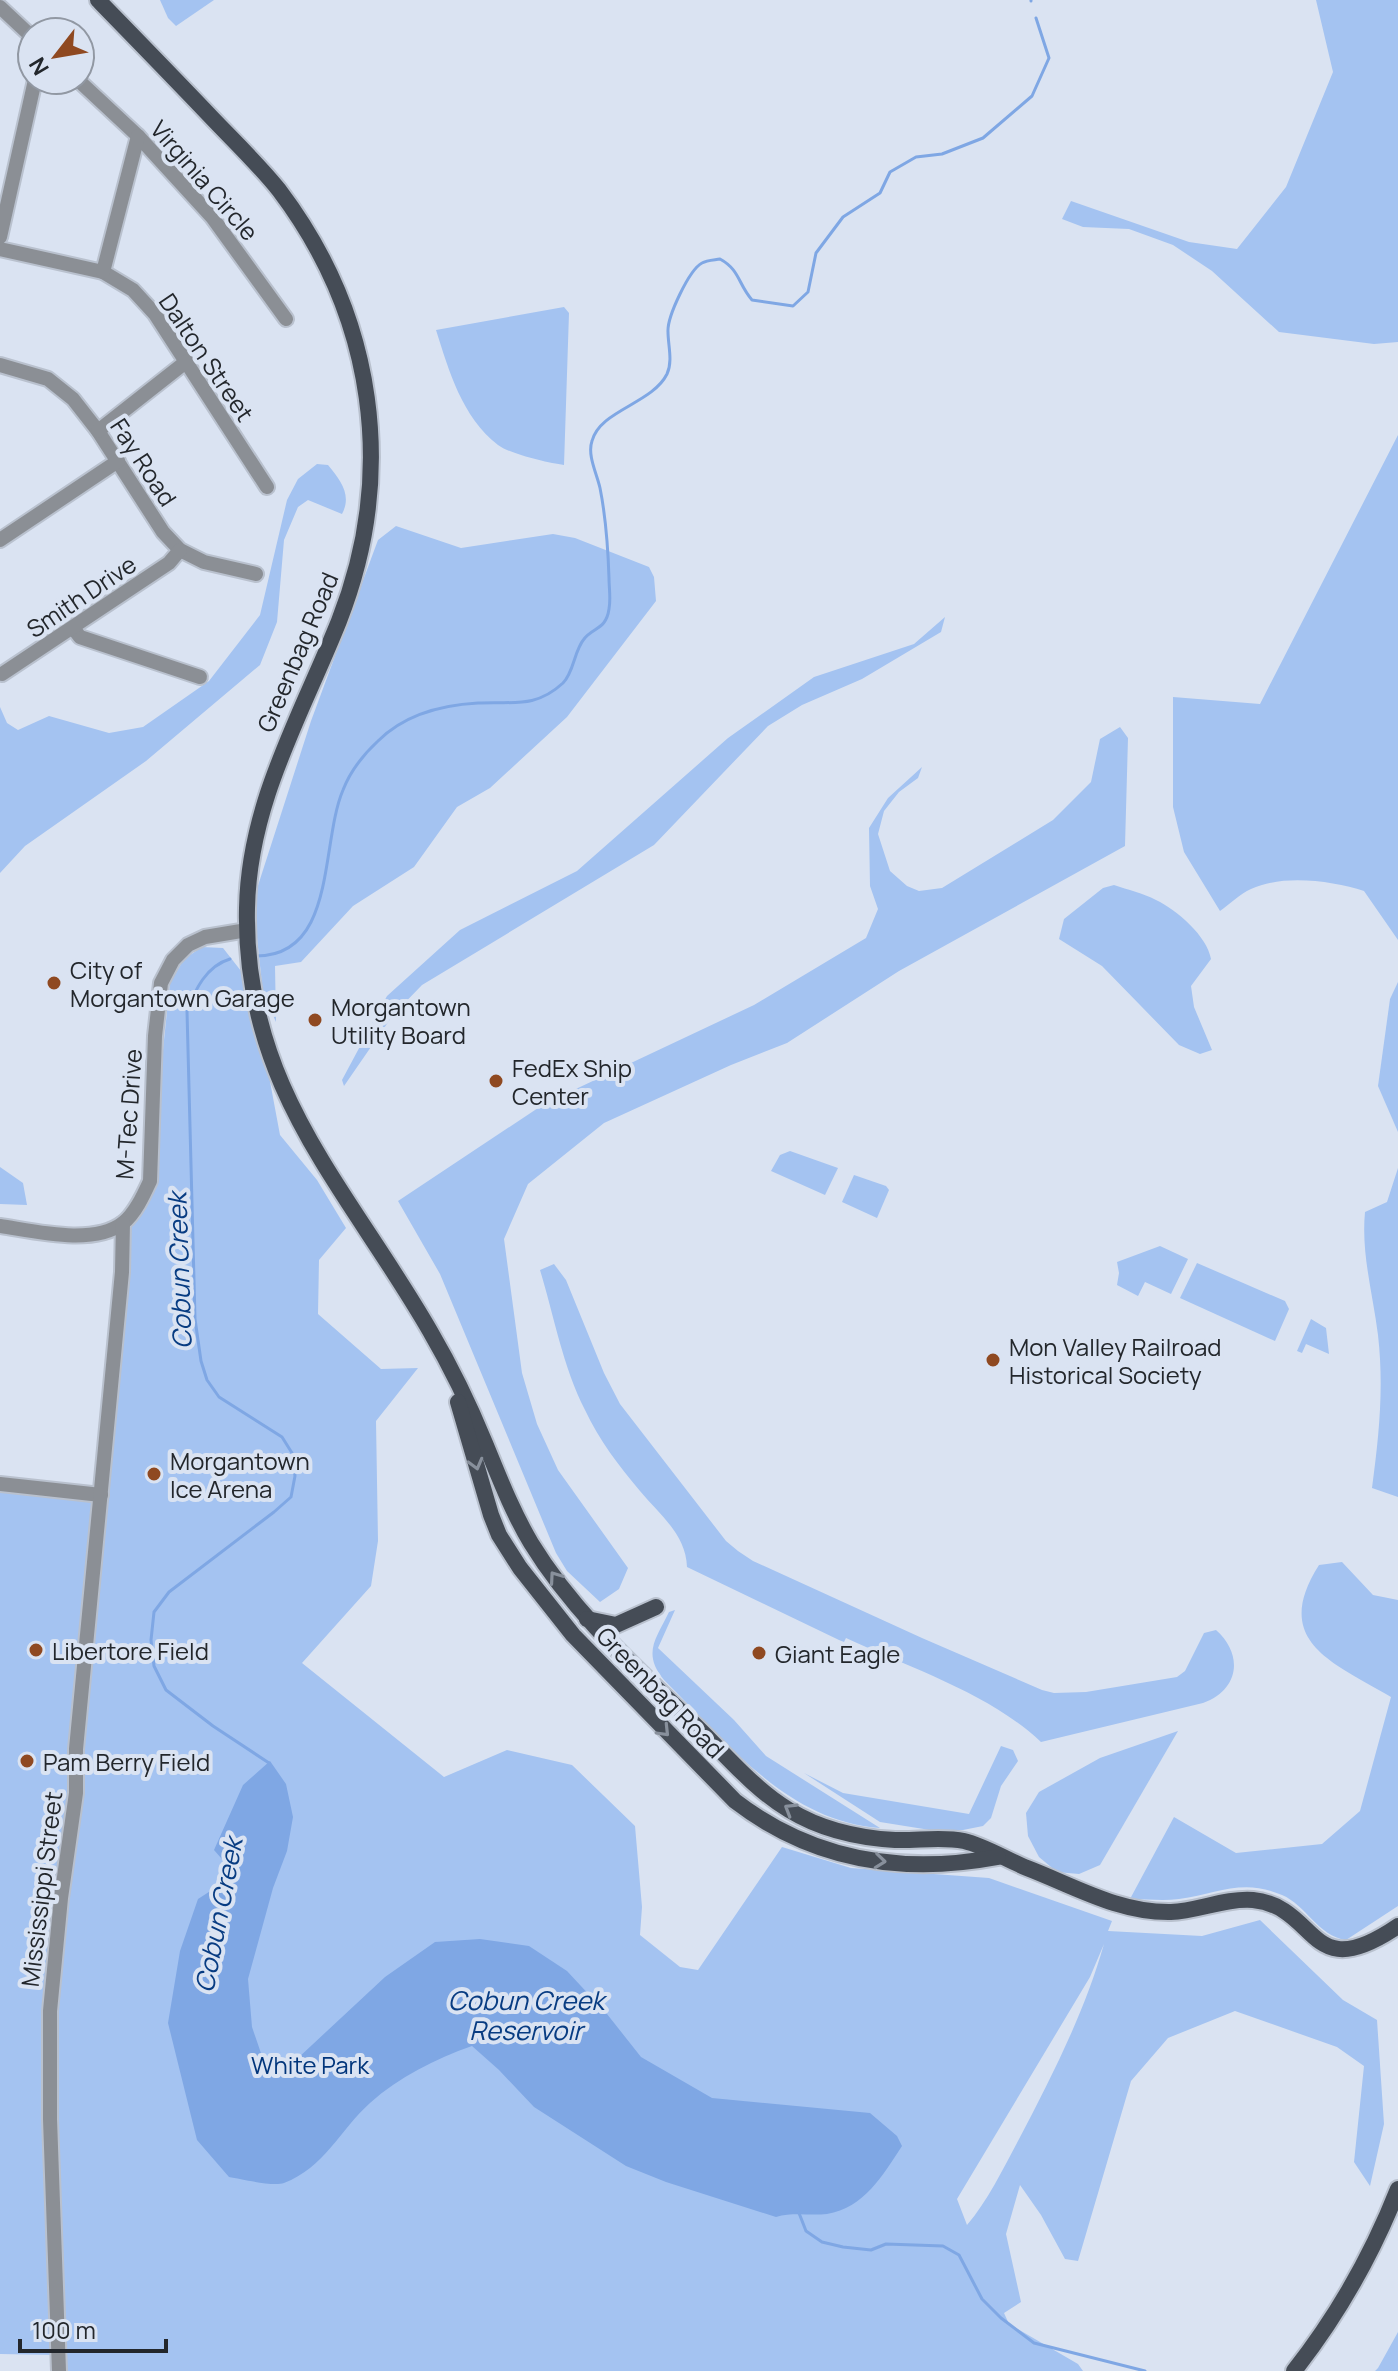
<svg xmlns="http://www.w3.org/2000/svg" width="1398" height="2371" font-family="Manrope,sans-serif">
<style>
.green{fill:#a4c3f1;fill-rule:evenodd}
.water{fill:#7fa7e4}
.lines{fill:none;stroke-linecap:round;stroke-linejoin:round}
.stream{stroke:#7fa7e4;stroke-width:3}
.minor-casing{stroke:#b9c1ce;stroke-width:18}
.major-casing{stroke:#b9c1ce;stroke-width:20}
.minor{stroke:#8b8f95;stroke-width:14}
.major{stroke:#454c56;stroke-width:16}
.oneway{stroke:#88909c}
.poi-dot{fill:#8f4921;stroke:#dae3f2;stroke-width:3}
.labels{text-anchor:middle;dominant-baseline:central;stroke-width:8;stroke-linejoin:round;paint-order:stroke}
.street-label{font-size:24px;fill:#23272c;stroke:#dae3f2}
.poi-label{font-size:24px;fill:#23272c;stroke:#dae3f2;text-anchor:start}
.park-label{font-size:24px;fill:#01357b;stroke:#dae3f2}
.water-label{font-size:26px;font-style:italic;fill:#083c82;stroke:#dae3f2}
</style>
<rect width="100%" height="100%" fill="#dae3f2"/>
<g class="green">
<polygon points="160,0 214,0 176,26 168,18"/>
<polygon points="1316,0 1398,0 1398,342 1374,344 1279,332 1212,271 1173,245 1129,229 1083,227 1062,219 1071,201 1189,242 1237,249 1286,187 1333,72"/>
<path d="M564,307L569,313L564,465C548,463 510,454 498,445C462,417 449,371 436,330Z"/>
<path d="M1398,435V940L1364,891C1333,881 1283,874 1251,889C1240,894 1230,904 1220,911L1184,852L1173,807V697L1260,704Z"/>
<path d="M317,464L328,465C341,481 352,495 342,514L308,500L298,507L284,540L277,622L260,665L146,761L25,846L0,873V707L7,723L18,730L49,716L109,733L143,727L209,681L260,615L287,500L298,479Z"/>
<polygon points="396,526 461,548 553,534 575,538 649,567 654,577 656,601 567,717 490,788 457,807 414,867 353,906 301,962 275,966 276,1022 263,993 253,901 311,721 378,540"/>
<polygon points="945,617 941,632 862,679 802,705 768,726 654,845 422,985 393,1015 344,1086 342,1080 387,996 460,930 577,871 728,738 814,677 914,644"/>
<polygon points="1120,727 1128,738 1125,846 899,971 787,1043 731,1065 604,1123 528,1184 504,1239 522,1373 537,1424 558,1470 628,1568 619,1589 600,1602 567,1571 556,1553 440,1274 398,1201 544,1104 754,1005 866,938 878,909 870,886 869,828 888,798 922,767 918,778 899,792 884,811 878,834 890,871 907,886 919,891 942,888 1053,820 1091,782 1100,739"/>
<path d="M1114,885C1128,890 1143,893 1156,900C1177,910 1207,936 1211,959L1191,986L1194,1007L1212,1050L1200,1054L1179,1045L1102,966L1059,939L1064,919L1103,888Z"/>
<path d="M202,947L223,948L252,985L280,1135L317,1180L346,1228L319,1260L318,1314L381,1369L418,1368L376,1421L378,1541L371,1586L302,1663L444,1777L507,1750L572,1765L635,1826L642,1907L640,1935L680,1967L698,1970L782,1847L851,1868L989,1878L1112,1921L1108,1931L1202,1936L1260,1920L1343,2000L1377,2020L1384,2124L1370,2186L1354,2162L1364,2066L1337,2047L1235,2011L1168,2038L1131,2081L1078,2261L1065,2259L1041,2215L1020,2185L1006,2234L1021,2302L1004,2313L1009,2324L1078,2364L1083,2371H59L58,2355L0,2354V1484L100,1495L123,1223L151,1164L170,983L184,959ZM1104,1944C1084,2014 1051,2078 1018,2141C1003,2169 987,2202 967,2225L957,2199L1090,1977Z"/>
<polygon points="1398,982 1398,1132 1378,1086 1390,999"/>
<polygon points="790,1151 838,1168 825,1195 771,1171 780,1155"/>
<polygon points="0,1167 23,1183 27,1205 0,1204"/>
<path d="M1398,1168V1497L1372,1488C1379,1436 1384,1388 1378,1335C1373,1294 1361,1254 1365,1212L1387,1202Z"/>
<polygon points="854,1175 886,1186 889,1190 877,1218 842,1202"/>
<polygon points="1160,1246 1188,1259 1171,1294 1145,1282 1138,1296 1117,1285 1119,1273 1117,1262"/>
<polygon points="1197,1263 1285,1301 1289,1309 1275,1341 1180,1298"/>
<path d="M554,1264L566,1280L604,1373L620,1404L726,1541L738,1551L753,1561L922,1638L1042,1690L1054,1693L1086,1692L1177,1677L1185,1671L1204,1633L1216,1630C1244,1655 1239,1690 1203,1703L1041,1742C989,1693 910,1668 846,1638L844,1642L839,1640L687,1567C686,1534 659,1514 640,1491C619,1466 599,1440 585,1410C563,1367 554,1316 540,1270Z"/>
<polygon points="1311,1319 1326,1328 1329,1354 1306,1344 1302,1353 1297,1351"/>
<path d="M1342,1562L1373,1595L1398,1600V1906L1346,1940C1318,1936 1306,1905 1282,1895C1242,1878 1218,1894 1179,1899C1163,1901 1146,1899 1130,1899L1174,1817L1236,1853L1322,1844L1360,1811L1391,1697C1334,1663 1270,1642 1319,1565Z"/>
<path d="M675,1610L658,1648L734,1720L766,1756L880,1828C786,1821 727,1742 664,1680C642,1653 656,1639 669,1612Z"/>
<polygon points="1178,1731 1100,1865 1079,1874 1057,1872 1039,1857 1028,1836 1026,1813 1039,1792 1100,1758"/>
<polygon points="1001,1746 1013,1750 1018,1761 1001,1786 991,1818 983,1826 963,1830 930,1830 880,1822 804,1773 843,1793 969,1814"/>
<polygon points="1398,2332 1398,2371 1375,2371 1378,2368"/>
</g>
<path class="water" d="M270,1761L286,1784L293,1817L287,1851L273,1888L248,1979L252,2027L264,2062L283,2072L385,1977L435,1942L480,1939L529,1946L567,1971L607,2014L641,2057L712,2098L870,2113L897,2136L902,2146C883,2175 864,2208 827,2214C810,2216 793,2212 776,2217L666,2182L626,2166L534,2107L499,2070L472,2046C435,2059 399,2077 370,2103C340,2130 324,2168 284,2183C273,2187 242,2179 229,2177L197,2140L168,2023L180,1951L198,1899L229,1879L228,1866L214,1850L243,1785Z"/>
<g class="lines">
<g class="stream">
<polyline points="1031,0 1031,1"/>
<path d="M256,956C337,956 320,844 343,790C350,772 364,754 378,741C405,714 441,705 478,703C512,701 535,709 563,683C574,672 574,651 584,639C593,627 606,630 609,609C611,599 609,588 609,578C608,547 606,518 600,488C597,474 587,455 592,441C600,410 652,404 667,374C673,361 668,345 668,332C667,317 689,270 702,263C707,260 715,260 720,259C740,270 738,284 752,300L793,306L808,292L816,253L843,217L880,193L890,172L916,157L942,154L983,138L1032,96L1049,58L1036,18"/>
<path d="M230,959C206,966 195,990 187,1011L195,1319L201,1361L207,1380L219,1397L282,1437L292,1453L295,1476L291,1497L274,1512L169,1592L154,1612L151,1640L154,1666L166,1690L213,1726L269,1763"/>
<polyline points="799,2213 806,2231 822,2242 843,2247 871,2250 886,2244 943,2246 959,2255 982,2299 1001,2318 1034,2343 1145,2371"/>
</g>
<defs>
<g id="minor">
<polyline points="0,7 32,37"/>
<polyline points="78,80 138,136 212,217 286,319"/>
<polyline points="0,237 35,80"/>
<polyline points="0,249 103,272 133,290 155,314 267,487"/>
<polyline points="103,272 138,136"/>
<polyline points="0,365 48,379 73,399 98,431 163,532 180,550 204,562 256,574"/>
<polyline points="98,431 187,361"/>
<polyline points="0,540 118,461"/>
<polyline points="73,628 80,637 200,677"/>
<polyline points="2,674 169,563 180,550"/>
<path d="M0,1226C34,1231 93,1246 123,1223C135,1214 144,1194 150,1181L155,1036L161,983L173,960L188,945L205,937L247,930"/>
<polyline points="0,1484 101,1495"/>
<polyline points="59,2371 50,2119 50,2011 61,1898 76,1793 76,1749 122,1272 123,1223"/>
</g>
<g id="major">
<path d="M98,0C136,39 175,79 213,119C235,142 259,165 279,190C375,317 397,473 339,621C301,716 249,803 247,908C243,1088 347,1187 430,1331C451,1367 469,1404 485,1443C499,1477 512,1511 531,1543C575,1615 637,1669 697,1727C726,1755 754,1789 789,1810C820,1829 859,1838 895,1840C917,1841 941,1836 964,1841C985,1846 1007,1860 1027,1868C1074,1886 1119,1913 1171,1912C1198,1911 1225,1898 1253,1900C1320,1907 1307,1988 1398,1926"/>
<path d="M458,1402L491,1515L499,1535L520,1568L573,1635L735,1801C813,1861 902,1875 998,1857"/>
<polyline points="587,1619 616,1625 656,1607"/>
<path d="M1294,2371C1338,2315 1372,2255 1398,2189"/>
</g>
</defs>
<use href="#minor" class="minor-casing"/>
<use href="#major" class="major-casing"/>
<use href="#minor" class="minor"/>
<use href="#major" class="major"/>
</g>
<defs><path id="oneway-chevron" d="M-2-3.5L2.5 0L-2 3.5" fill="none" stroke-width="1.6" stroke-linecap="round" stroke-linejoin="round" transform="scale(2)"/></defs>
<g class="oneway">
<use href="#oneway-chevron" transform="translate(476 1464) rotate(75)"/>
<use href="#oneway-chevron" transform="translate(555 1577) rotate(-125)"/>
<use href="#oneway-chevron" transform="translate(664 1731) rotate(46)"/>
<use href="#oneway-chevron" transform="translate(790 1809) rotate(-149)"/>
<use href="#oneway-chevron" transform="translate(880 1861) rotate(6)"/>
</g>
<g class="poi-dot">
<circle cx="54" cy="983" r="8"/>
<circle cx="315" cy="1020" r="8"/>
<circle cx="496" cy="1081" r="8"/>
<circle cx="993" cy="1360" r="8"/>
<circle cx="154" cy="1474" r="8"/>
<circle cx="36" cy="1650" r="8"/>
<circle cx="759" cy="1653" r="8"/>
<circle cx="27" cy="1761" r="8"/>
</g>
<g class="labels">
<g class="street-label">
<text transform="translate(205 180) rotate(49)">Virginia Circle</text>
<text transform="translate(207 357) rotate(56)">Dalton Street</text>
<text transform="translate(144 462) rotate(57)">Fay Road</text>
<text transform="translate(81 596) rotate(-34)">Smith Drive</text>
<text transform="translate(297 652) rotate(-67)">Greenbag Road</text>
<text transform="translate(128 1114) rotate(-86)">M-Tec Drive</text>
<text transform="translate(661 1692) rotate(46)">Greenbag Road</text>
<text transform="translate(41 1889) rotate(-83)">Mississippi Street</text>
</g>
<g class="poi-label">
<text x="70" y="969">City of<tspan x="70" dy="28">Morgantown Garage</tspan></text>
<text x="331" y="1006">Morgantown<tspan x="331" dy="28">Utility Board</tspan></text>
<text x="512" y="1067">FedEx Ship<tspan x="512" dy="28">Center</tspan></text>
<text x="1009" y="1346">Mon Valley Railroad<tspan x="1009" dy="28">Historical Society</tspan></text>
<text x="170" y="1460">Morgantown<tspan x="170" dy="28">Ice Arena</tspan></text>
<text x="52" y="1650">Libertore Field</text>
<text x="775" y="1653">Giant Eagle</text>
<text x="43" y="1761">Pam Berry Field</text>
</g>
<g class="park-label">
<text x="310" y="2064">White Park</text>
</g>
<g class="water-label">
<text transform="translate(179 1271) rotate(-92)">Cobun Creek</text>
<text transform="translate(218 1915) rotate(-79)">Cobun Creek</text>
<text x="526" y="2000">Cobun Creek<tspan x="526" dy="30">Reservoir</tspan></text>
</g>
</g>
<g transform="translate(56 56) rotate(239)"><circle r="38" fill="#dae3f2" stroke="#9198a3" stroke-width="2"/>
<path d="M0-6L14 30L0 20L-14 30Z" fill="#8f4921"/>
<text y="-12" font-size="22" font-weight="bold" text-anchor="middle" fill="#23272c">N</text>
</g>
<path d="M20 2339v12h146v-12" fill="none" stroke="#23272c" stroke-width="4"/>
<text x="32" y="2339" font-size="24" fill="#23272c" stroke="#dae3f2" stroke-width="6" paint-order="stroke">100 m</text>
</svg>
